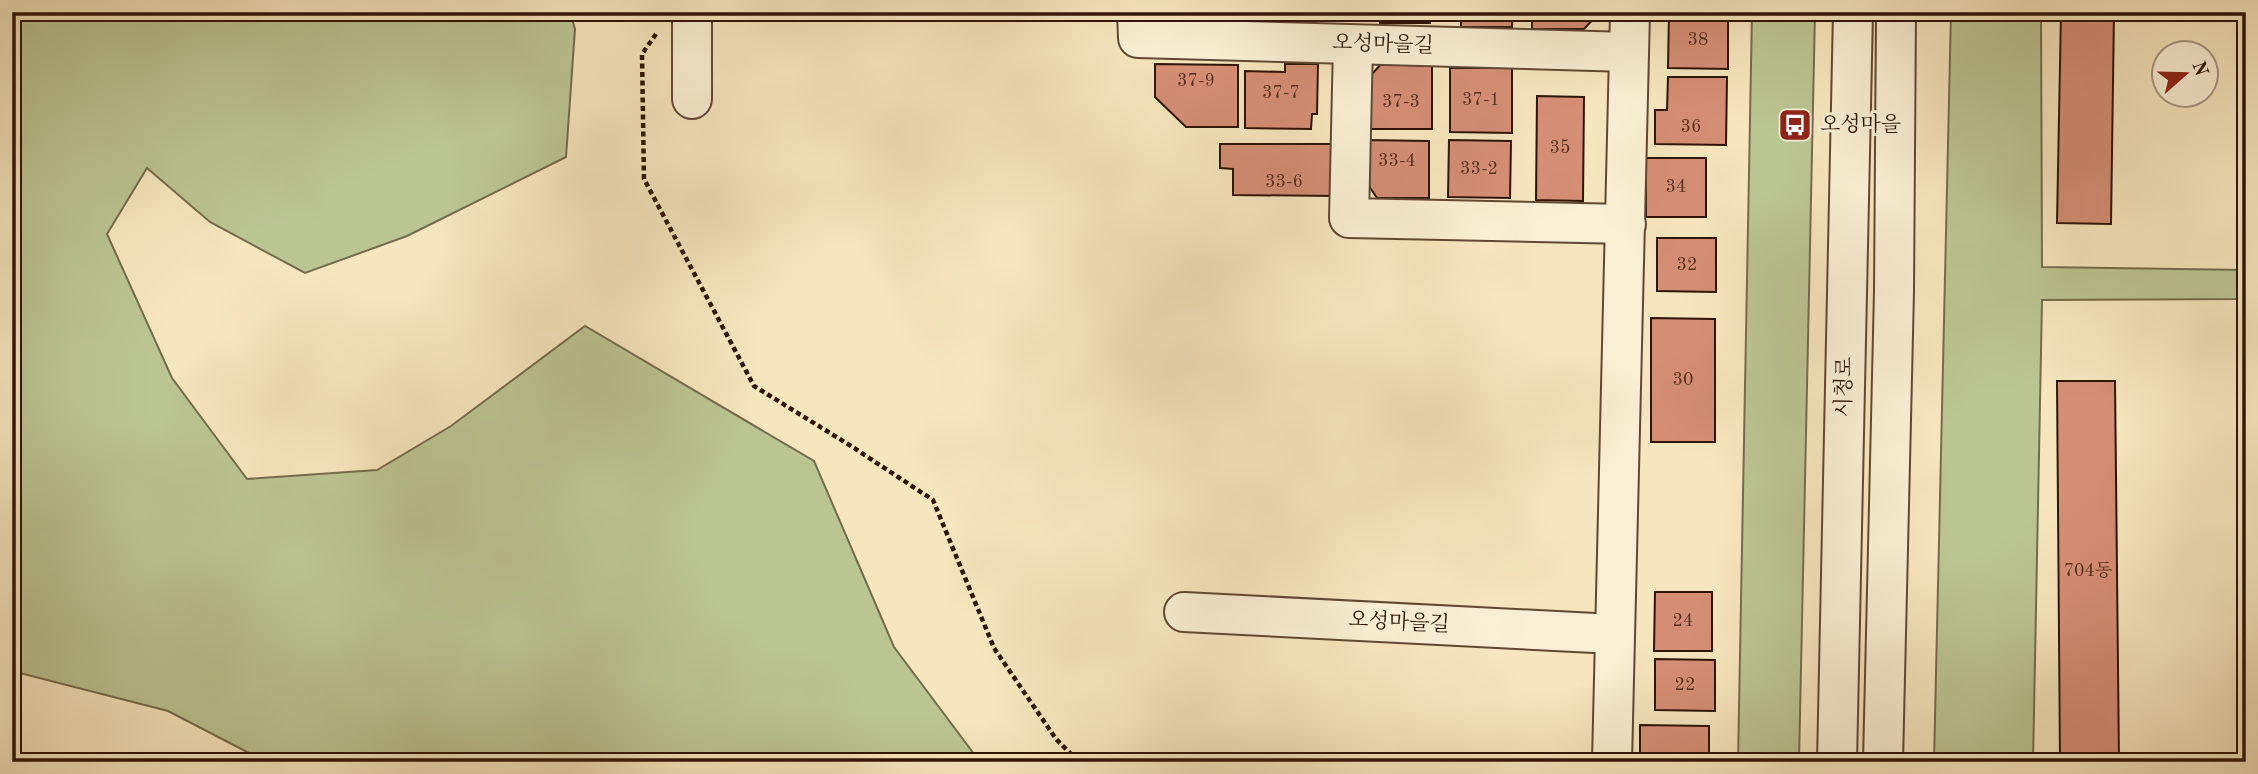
<svg xmlns="http://www.w3.org/2000/svg" width="2258" height="774" font-family="'Old Standard TT','Noto Serif KR',serif">
<style>
.green{fill:#bbc592;stroke:#756c4c;stroke-width:2}
.building{fill:#d48e74;stroke:#2f1405;stroke-width:2}
.lines{fill:none;stroke-linecap:round;stroke-linejoin:round}
.minor-casing{stroke:#614833;stroke-width:42}
.path{stroke:#2f1405;stroke-width:4.5;stroke-dasharray:5 3.5;stroke-linecap:butt}
.minor{stroke:#f9efd4;stroke-width:38}
.labels{text-anchor:middle;dominant-baseline:central;stroke-width:6;stroke-linejoin:round;paint-order:stroke}
.number-label{font-size:18px;fill:#583221}
.street-label{font-size:21px;fill:#2f1405;stroke:#f9efd4}
.poi-label{font-size:21px;fill:#2f1405;stroke:#f9efd4;text-anchor:start}
</style>
<rect width="100%" height="100%" fill="#f6e6bd"/>
<filter id="stains"><feTurbulence type="fractalNoise" baseFrequency=".00286" numOctaves="4"/><feColorMatrix values="0 0 0 0 .2 0 0 0 0 .09 0 0 0 0 .02 0 0 0 .5 -.17"/></filter>
<radialGradient id="worn" r=".72"><stop offset=".6" stop-color="#630" stop-opacity="0"/><stop offset="1" stop-color="#630" stop-opacity=".3"/></radialGradient>
<g class="green">
<polygon points="12,12 570,12 575,29 566,157 407,236 305,273 210,222 147,168 107,234 172,378 247,479 377,470 451,426 585,326 814,461 894,647 980,762 284,762 249,753 168,711 12,671"/>
<polygon points="1752,12 1815,12 1799,762 1738,762"/>
<polygon points="1951,12 2041,12 2042,267 2246,270 2246,299 2042,300 2033,762 1934,762"/>
</g>
<g class="building">
<polygon points="1229,12 1276,12 1276,16 1229,15"/>
<polygon points="1307,12 1348,12 1348,18 1308,17"/>
<rect x="1380" y="12" width="50" height="11"/>
<polygon points="1461,12 1513,12 1512,27 1461,27"/>
<polygon points="1532,12 1600,12 1584,29 1532,29"/>
<polygon points="1669,12 1728,12 1728,69 1668,68"/>
<polygon points="2061,12 2114,12 2111,224 2057,223"/>
<polygon points="1384,61 1432,61 1432,129 1370,129 1370,76"/>
<polygon points="1155,64 1238,65 1238,127 1186,127 1155,97"/>
<polygon points="1285,64 1318,64 1317,114 1312,114 1311,129 1245,128 1245,71 1285,72"/>
<polygon points="1450,68 1512,68 1512,133 1450,132"/>
<polygon points="1668,77 1727,77 1726,145 1655,144 1655,110 1667,110"/>
<polygon points="1537,96 1584,97 1583,201 1536,200"/>
<polygon points="1365,140 1429,141 1429,198 1377,198 1365,180"/>
<polygon points="1449,140 1511,141 1510,198 1448,197"/>
<polygon points="1220,144 1334,144 1334,196 1233,195 1233,169 1220,168"/>
<rect x="1646" y="158" width="60" height="59"/>
<polygon points="1657,238 1716,238 1716,292 1657,291"/>
<polygon points="1651,318 1715,319 1715,442 1651,442"/>
<polygon points="2057,381 2115,381 2119,762 2060,762"/>
<polygon points="1655,592 1712,592 1712,651 1654,651"/>
<polygon points="1655,659 1715,660 1715,711 1655,710"/>
<polygon points="1640,725 1709,726 1709,762 1640,762"/>
</g>
<g class="lines">
<defs>
<g id="minor">
<polyline points="692,12 692,99"/>
<polyline points="1137,12 1138,38 1629,52"/>
<polyline points="1353,45 1349,218 1626,224"/>
<polyline points="1184,612 1614,634"/>
<polyline points="1612,762 1630,12"/>
<polyline points="1837,762 1853,12"/>
<polyline points="1883,762 1894,291 1896,12"/>
</g>
</defs>
<use href="#minor" class="minor-casing"/>
<polyline class="path" points="656,34 642,54 644,179 754,386 851,446 933,500 994,648 1056,739 1079,762"/>
<use href="#minor" class="minor"/>
</g>
<defs>
<symbol id="bus-square" viewBox="-11 -11 22 22"><rect x="-9" y="-9" width="18" height="18" rx="4" fill="#8f2418" stroke="#f9efd4"/><path d="M-5-6H5V4H4V6H2V4H-2V6H-4V4H-5ZM-3.5-4V0h7V-4ZM-3.5 1.2v1.5H-2V1.2ZM2 1.2v1.5H3.5V1.2Z" fill="#fff"/></symbol>
</defs>
<g fill-rule="evenodd">
<use href="#bus-square" x="1776" y="106" width="38" height="38"/>
</g>
<g class="labels">
<g class="number-label">
<text x="1698" y="40">38</text>
<text x="1196" y="81">37-9</text>
<text x="1281" y="93">37-7</text>
<text x="1481" y="100">37-1</text>
<text x="1401" y="102">37-3</text>
<text x="1691" y="127">36</text>
<text x="1560" y="148">35</text>
<text x="1397" y="161">33-4</text>
<text x="1479" y="169">33-2</text>
<text x="1284" y="182">33-6</text>
<text x="1676" y="187">34</text>
<text x="1687" y="265">32</text>
<text x="1683" y="380">30</text>
<text x="2088" y="571">704동</text>
<text x="1683" y="621">24</text>
<text x="1685" y="685">22</text>
</g>
<g class="street-label">
<text transform="translate(1383 45) rotate(2)">오성마을길</text>
<text transform="translate(1845 387) rotate(-89)">시청로</text>
<text transform="translate(1399 623) rotate(3)">오성마을길</text>
</g>
<g class="poi-label">
<text x="1820" y="125">오성마을</text>
</g>
</g>
<rect width="2258" height="774" fill="none" stroke="#f6e6bd" stroke-width="42"/>
<rect x="14" y="14" width="2230" height="746" fill="none" stroke="#2f1405" stroke-width="3.5"/>
<rect x="21" y="21" width="2216" height="732" fill="none" stroke="#2f1405" stroke-width="2"/>
<g transform="translate(2185 74) rotate(70)"><circle r="33" fill="#f9efd4" stroke="#a89781" stroke-width="2"/>
<path d="M0-5L12 26L0 18L-12 26Z" fill="#8f2418"/>
<text y="-10" font-size="19" font-weight="bold" text-anchor="middle" fill="#2f1405">N</text>
</g>
<rect width="100%" height="100%" filter="url(#stains)"/>
<rect width="100%" height="100%" fill="url(#worn)"/>
</svg>
